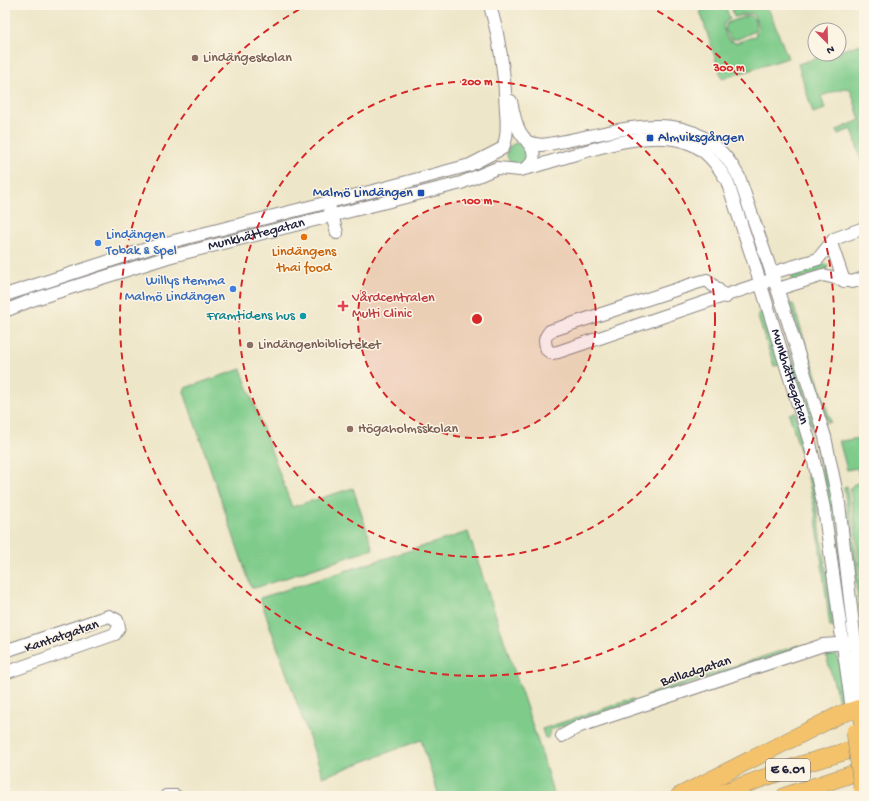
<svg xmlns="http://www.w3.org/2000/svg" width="869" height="801" font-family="'Gochi Hand',sans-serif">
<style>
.green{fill:#7ecb8a;stroke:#507662}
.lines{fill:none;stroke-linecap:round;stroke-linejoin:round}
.minor-casing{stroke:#888482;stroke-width:14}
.major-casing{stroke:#888482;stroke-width:16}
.highway-casing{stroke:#888482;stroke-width:18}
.minor{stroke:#fff;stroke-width:12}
.major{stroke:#f3c26a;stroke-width:15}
.highway{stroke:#f3c26a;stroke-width:17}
.major-bridge-casing{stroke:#888482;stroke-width:16;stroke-linecap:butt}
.major-bridge{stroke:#f3c26a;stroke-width:15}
.ring{fill:none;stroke:#d62828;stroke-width:2;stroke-dasharray:7 5}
.education-dot{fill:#8d6e63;stroke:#fcf5e5;stroke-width:1.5}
.transit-dot{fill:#1a4fb4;stroke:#fcf5e5;stroke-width:1.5}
.food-dot{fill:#e8710a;stroke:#fcf5e5;stroke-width:1.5}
.shop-dot{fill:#3f7fe0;stroke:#fcf5e5;stroke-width:1.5}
.health-dot{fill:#e0444e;stroke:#fcf5e5;stroke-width:1.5}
.culture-dot{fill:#0f9aa8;stroke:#fcf5e5;stroke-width:1.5}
.labels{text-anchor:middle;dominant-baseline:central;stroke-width:3;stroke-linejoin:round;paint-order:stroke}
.shield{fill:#fcf5e5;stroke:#63616e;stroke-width:1}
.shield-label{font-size:13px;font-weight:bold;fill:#22223b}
.education-label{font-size:14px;fill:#785e54;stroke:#fcf5e5;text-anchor:start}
.transit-label{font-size:14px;fill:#164399;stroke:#fcf5e5;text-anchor:start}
.shop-label{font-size:14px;fill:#366cbe;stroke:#fcf5e5;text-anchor:start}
.street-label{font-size:14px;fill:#22223b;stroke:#fcf5e5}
.food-label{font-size:14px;fill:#c56008;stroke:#fcf5e5}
.health-label{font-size:14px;fill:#be3a42;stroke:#fcf5e5;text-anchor:start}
.culture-label{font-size:14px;fill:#0d838f;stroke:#fcf5e5;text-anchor:end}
.centre{fill:#d62828;stroke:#fcf5e5;stroke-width:2}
.ring-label{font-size:12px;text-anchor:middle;font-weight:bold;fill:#d62828;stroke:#fcf5e5;stroke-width:3;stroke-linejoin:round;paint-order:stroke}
</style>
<rect width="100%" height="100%" fill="#fcf5e5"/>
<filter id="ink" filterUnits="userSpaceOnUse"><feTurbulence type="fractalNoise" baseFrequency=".025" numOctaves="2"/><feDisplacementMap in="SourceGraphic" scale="8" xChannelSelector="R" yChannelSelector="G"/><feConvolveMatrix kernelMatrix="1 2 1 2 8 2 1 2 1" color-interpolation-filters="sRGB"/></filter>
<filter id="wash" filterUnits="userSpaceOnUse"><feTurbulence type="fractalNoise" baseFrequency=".012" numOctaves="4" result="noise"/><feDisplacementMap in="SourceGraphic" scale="16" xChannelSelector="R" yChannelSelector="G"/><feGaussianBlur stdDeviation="0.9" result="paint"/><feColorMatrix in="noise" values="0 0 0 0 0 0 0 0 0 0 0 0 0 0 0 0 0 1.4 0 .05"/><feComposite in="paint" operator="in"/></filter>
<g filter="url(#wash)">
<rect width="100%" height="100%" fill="#eee6c8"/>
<g class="green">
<polygon points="715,5 725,5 730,19 725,22 723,27 728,40 736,43 755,36 759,26 752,13 734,17 731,5 767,5 788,58 722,79 700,11"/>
<path d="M749,15C755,17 757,26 755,31L738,39H730L725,29L727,23Z"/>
<polygon points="864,43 864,167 863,167 852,129 838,134 837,130 860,120 851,91 845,88 821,96 825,109 813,113 798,64 830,54 839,54 839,51"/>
<circle cx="518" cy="154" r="11"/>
<polygon points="824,263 828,266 826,270 793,281 791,274"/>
<polygon points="789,304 793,304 831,422 828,423"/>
<polygon points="763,312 780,365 774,366 757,314"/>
<polygon points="787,350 788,350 798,372 817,425 811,426"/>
<polygon points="241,369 292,507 353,488 373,549 255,588 251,587 184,392 185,388"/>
<polygon points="795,412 811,468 806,469 789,414"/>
<polygon points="819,433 832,487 850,625 844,626 830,508 814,434"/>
<polygon points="864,437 864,477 863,478 860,477 857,468 847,470 839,440 842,441"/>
<polygon points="812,472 834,626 830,626 815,511 807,473"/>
<polygon points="864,480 864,503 860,505 864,519 864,599 850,488 853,485"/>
<polygon points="847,486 864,620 864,622 861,623 844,487"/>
<polygon points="468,532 541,751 554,796 439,796 421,740 323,777 260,598"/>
<polygon points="799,645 800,648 647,698 646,695"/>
<polygon points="827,650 835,652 840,662 845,702 842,711 826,656 828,655"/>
<polygon points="633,699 634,702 550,730 548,738 545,738 542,729"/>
</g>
</g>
<g filter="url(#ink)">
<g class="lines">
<defs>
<g id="minor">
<path d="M490,5C500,40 505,75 506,111C507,122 508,134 504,145"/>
<path d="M511,101C513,111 515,123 520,132C528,145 542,152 527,168"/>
<path d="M530,143L541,145L549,144C620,133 696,96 739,177L783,306L825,437L839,504L855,643L860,708"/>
<polyline points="330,209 337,233"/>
<polyline points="831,243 844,281"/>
<polyline points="772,273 818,259 834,239 864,228"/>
<polyline points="778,289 823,275 852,282 864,278"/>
<polyline points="5,295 162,244 381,189 470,165 503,148"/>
<path d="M726,297L707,280L696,283L550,331C544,338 544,341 547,350L552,353L558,352L768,281"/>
<path id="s1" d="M5,311L32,300L168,257L461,183L497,168L520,170C566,160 640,126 686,142C705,148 717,164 727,181L755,266L810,443L824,508L852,710"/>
<polyline points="5,651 109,616 117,620 119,627 115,634 5,673"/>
<polyline points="562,736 580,726 823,645 864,642"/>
<polyline points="166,796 176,796"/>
</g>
<polyline id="major" points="860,708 864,735"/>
<g id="highway">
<polyline points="679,796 841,714 864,707"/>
<polyline points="713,796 800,765 864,746"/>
<polyline points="785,796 864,770"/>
</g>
</defs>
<use href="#minor" class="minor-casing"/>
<use href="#major" class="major-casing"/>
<use href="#highway" class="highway-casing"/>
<use href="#minor" class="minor"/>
<use href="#major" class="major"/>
<use href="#highway" class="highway"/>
<defs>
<polyline id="major-bridge" points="854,732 861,787"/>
</defs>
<use href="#major-bridge" class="major-bridge-casing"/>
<use href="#major-bridge" class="major-bridge"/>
</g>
</g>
<circle cx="477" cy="319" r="119" fill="#d62828" fill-opacity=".12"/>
<g class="ring">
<circle cx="477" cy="319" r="119"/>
<circle cx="477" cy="319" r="238"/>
<path d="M647 5A357 357 0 1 1 307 5"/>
</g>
<g class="education-dot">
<circle cx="195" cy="58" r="4"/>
<circle cx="250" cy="345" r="4"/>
<circle cx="350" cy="429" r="4"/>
</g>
<g class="transit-dot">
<rect x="646" y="134" width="8" height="8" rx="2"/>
<rect x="417" y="189" width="8" height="8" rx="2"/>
</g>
<circle class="food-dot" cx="304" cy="237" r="4"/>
<g class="shop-dot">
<circle cx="98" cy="243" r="4"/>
<circle cx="233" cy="289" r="4"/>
</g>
<path class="health-dot" d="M341 300h4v4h4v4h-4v4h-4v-4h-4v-4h4z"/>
<circle class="culture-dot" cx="303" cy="316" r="4"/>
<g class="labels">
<rect class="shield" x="766" y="759" width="44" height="22" rx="3"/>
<g class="shield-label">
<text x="788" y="770">E 6.01</text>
</g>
<g class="education-label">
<text x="203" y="58">Lindängeskolan</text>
<text x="258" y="345">Lindängenbiblioteket</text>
<text x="358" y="429">Högaholmsskolan</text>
</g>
<g class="transit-label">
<text x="658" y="138">Almviksgången</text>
<text x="413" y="193" text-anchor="end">Malmö Lindängen</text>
</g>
<g class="shop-label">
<text x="106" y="235">Lindängen<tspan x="106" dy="16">Tobak &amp; Spel</tspan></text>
<text x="225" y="281" text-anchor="end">Willys Hemma<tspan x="225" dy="16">Malmö Lindängen</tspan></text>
</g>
<g class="street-label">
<text stroke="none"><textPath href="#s1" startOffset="263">Munkhättegatan</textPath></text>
<text stroke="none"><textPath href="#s1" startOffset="970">Munkhättegatan</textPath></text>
<text transform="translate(62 637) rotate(-19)">Kantatgatan</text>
<text transform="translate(696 672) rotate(-18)">Balladgatan</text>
</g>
<g class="food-label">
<text x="304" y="252">Lindängens<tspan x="304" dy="16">thai food</tspan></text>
</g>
<g class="health-label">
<text x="352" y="298">Vårdcentralen<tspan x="352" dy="16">Multi Clinic</tspan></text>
</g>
<g class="culture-label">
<text x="295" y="316">Framtidens hus</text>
</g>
</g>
<circle cx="477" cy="319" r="6" class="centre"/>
<g class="ring-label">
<text x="729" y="71">300 m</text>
<text x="477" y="85">200 m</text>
<text x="477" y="204">100 m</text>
</g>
<rect width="869" height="801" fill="none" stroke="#fcf5e5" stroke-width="20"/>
<g transform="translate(827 42) rotate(157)"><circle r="19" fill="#fcf5e5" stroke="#a5a1a1"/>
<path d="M0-3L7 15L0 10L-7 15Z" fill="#d1495b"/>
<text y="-6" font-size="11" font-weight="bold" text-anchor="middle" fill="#22223b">N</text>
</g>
</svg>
